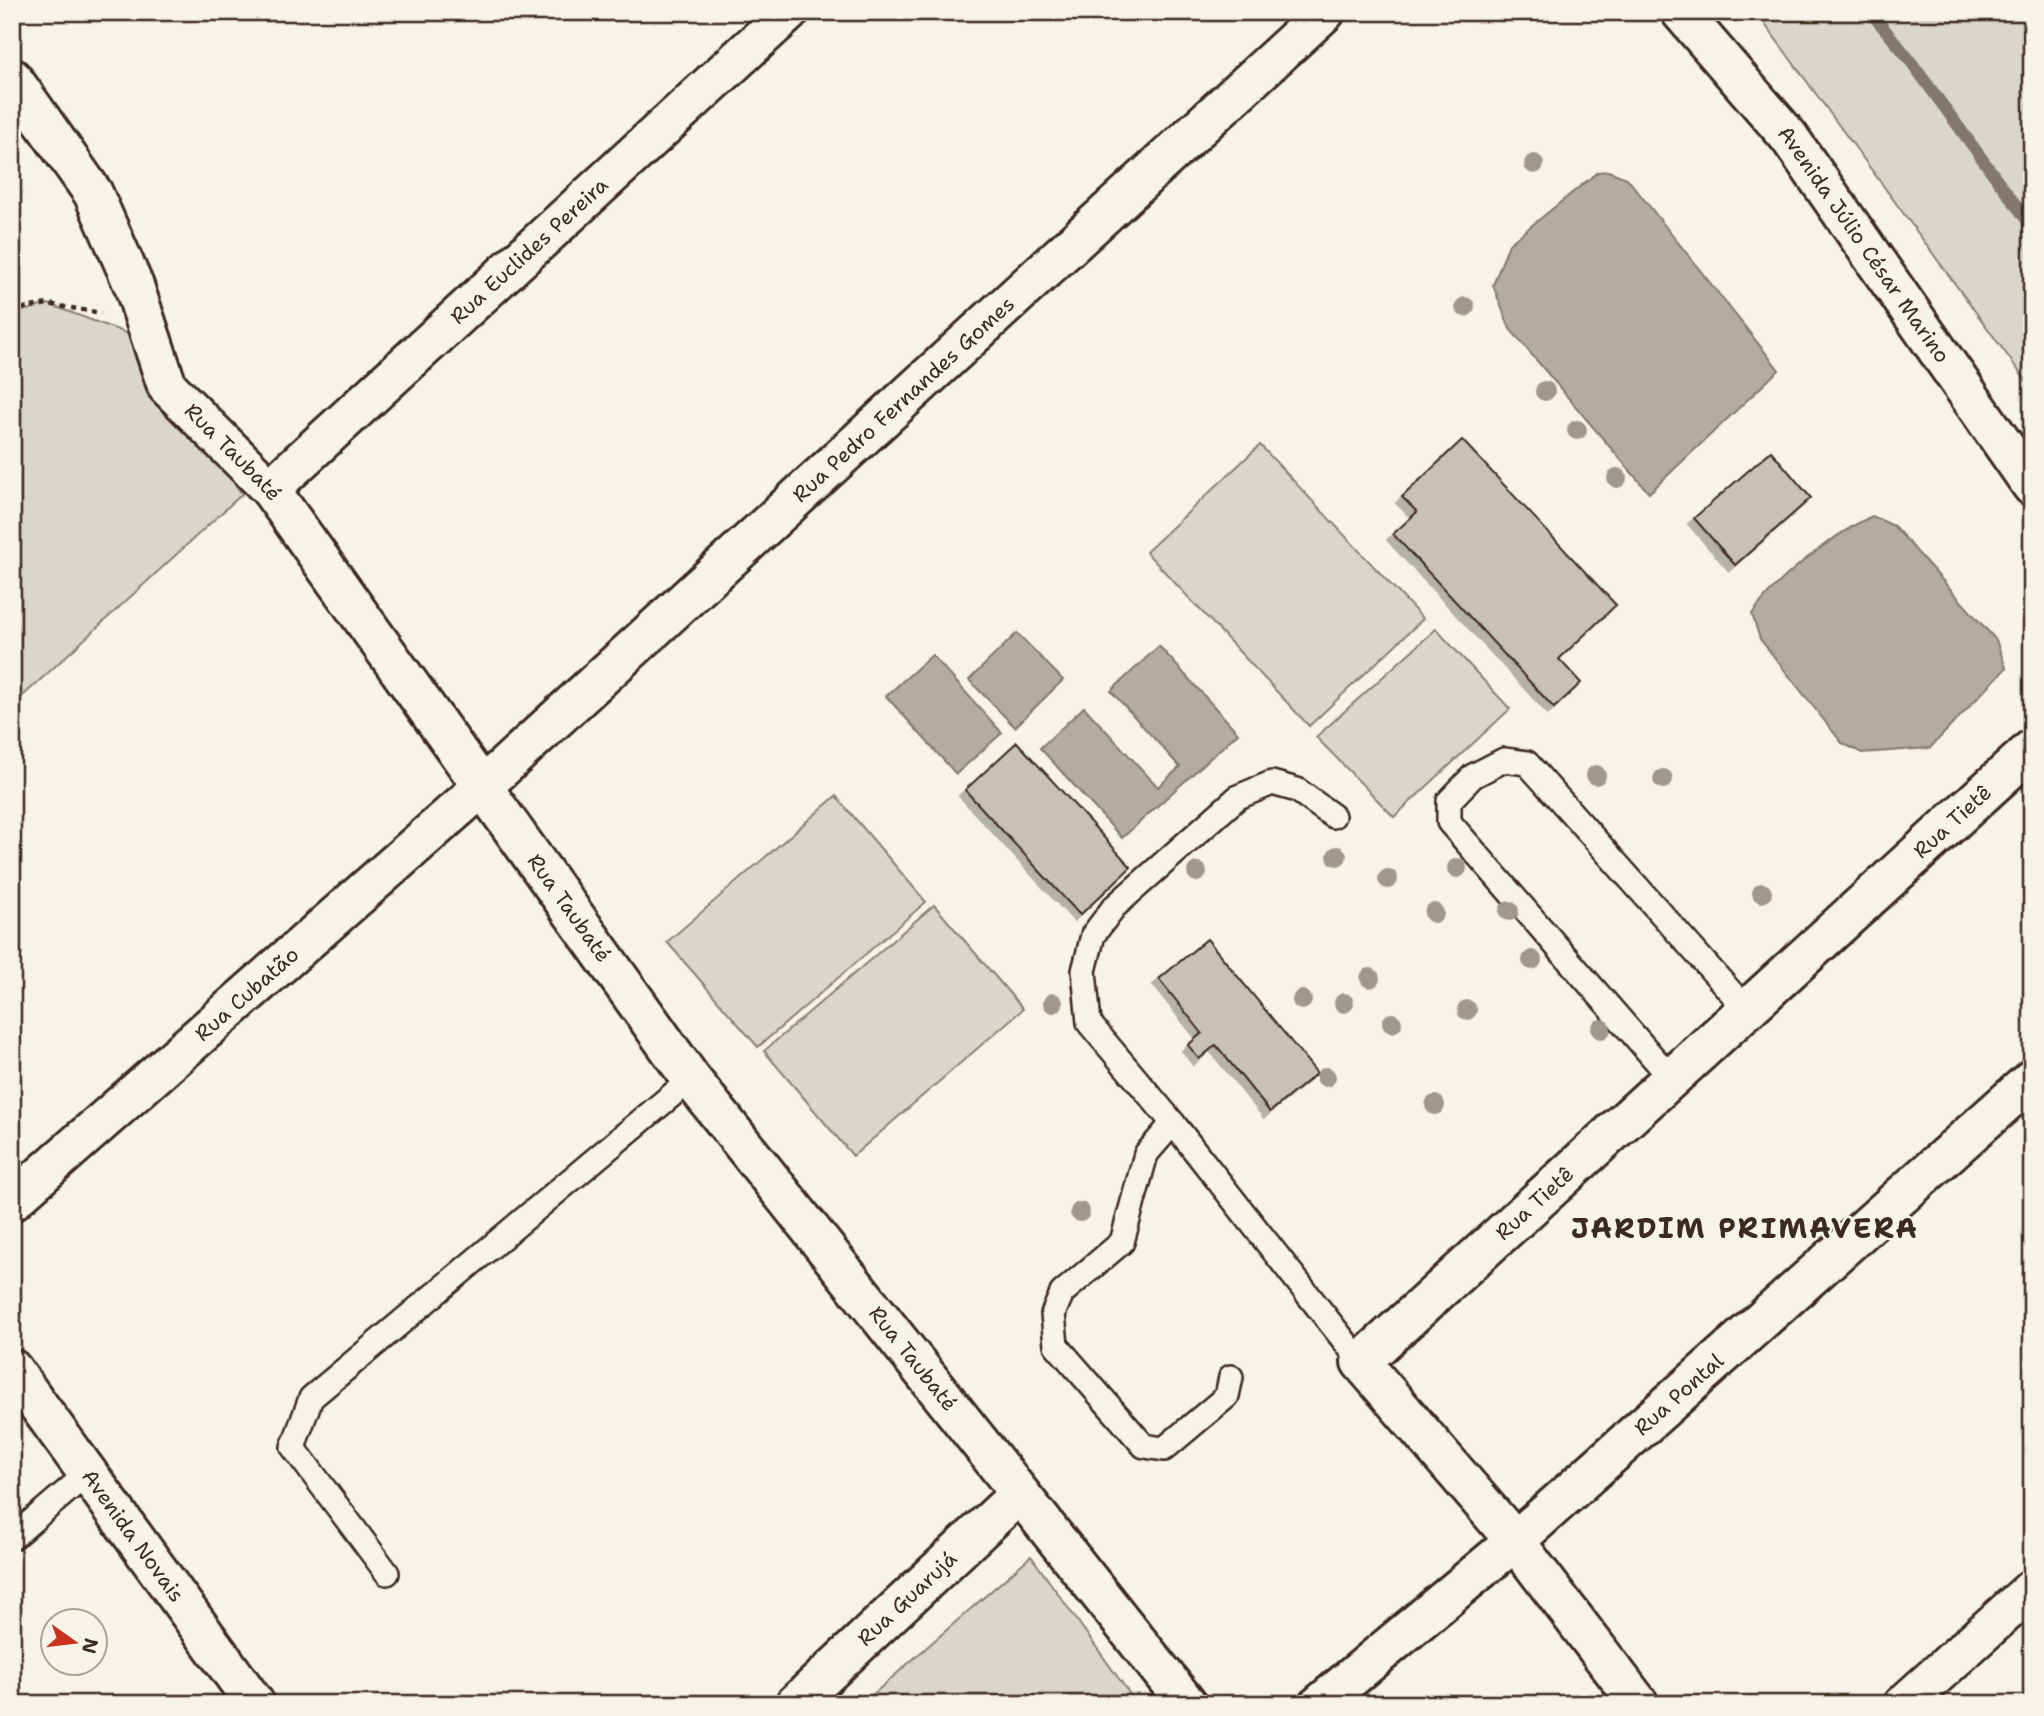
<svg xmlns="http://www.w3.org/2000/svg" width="2044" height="1716" font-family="'Shantell Sans',sans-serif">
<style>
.green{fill:#dbd6cb;stroke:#8b8074;stroke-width:2}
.water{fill:#b4aca0;stroke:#84786c;stroke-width:2}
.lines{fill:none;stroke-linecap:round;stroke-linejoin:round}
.stream{stroke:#84786c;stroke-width:12}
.building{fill:#c8c1b6;stroke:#3b2a1e;stroke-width:2;filter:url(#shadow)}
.service-casing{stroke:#3b2a1e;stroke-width:28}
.minor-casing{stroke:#3b2a1e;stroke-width:44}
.tertiary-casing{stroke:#3b2a1e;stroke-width:44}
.path{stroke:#3b2a1e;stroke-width:4.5;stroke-dasharray:5 5;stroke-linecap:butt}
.service{stroke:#f7f3e8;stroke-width:23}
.minor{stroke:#f7f3e8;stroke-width:38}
.tertiary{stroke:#f7f3e8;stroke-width:38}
.tree{fill:#a1978c}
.labels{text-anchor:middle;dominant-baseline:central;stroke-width:5;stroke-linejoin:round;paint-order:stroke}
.street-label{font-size:21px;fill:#3b2a1e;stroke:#f7f3e8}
.district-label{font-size:28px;font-weight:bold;letter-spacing:2px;fill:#3b2a1e;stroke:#f7f3e8}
</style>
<defs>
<filter id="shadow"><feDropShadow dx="-6" dy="6" stdDeviation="0" flood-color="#0004"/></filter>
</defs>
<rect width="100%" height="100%" fill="#f7f3e8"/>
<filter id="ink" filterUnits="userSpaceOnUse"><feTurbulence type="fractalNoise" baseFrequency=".0143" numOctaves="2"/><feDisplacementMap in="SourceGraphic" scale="14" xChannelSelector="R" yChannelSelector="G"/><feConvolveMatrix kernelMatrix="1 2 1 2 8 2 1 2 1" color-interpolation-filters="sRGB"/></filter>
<g filter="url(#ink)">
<g class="green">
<polygon points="1756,12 2032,12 2032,389"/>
<polygon points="48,304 129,334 242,494 12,706 12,314"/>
<polygon points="1260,445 1423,619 1309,726 1146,552"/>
<polygon points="1436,629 1510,709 1394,817 1316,737"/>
<polygon points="836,796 926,902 758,1047 667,942"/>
<polygon points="934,905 1023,1009 853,1156 764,1051"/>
<polygon points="1031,1556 1137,1704 862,1704"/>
</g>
<g class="water">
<polygon points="1608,171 1627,178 1779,370 1649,493 1510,329 1493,285 1509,244 1598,172"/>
<path d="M1872,516L1894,526L1934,571L1996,640L2006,668L1930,748L1862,753L1842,743L1760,639L1752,614C1777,578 1831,536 1872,516Z"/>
<polygon points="1017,633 1063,680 1015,727 969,680"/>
<polygon points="1159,646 1238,733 1122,838 1040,748 1084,707 1158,787 1180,767 1111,691"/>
<polygon points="932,655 1002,733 956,774 886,696"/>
</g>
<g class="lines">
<polyline class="stream" points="1870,12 1906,55 2032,227"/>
</g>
<g class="building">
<polygon points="1462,440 1616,605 1559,659 1581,683 1554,708 1393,534 1417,512 1402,497"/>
<polygon points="1771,451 1811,498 1735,565 1694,518"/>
<polygon points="1017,742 1131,867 1080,915 965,790"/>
<polygon points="1207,939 1317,1073 1270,1112 1216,1045 1199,1059 1188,1045 1202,1033 1159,979"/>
</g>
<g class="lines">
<defs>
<g id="service">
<polyline points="1333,816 1297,790 1272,783 1238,797 1114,907 1093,935 1084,971 1089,1023 1173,1123 1361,1362"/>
<polyline points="1671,1078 1449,822 1449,801 1473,776 1504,760 1527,763 1746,1009"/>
<polyline points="1173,1123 1146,1154 1122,1242 1062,1293 1053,1314 1056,1345 1144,1446 1164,1449 1227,1396 1231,1377"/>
<polyline points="12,1538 88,1473"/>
<polyline points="387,1573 293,1447 311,1398 691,1079"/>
</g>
<g id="minor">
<path id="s1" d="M12,78L93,193L134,286L167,386L270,489L691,1079L1187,1704"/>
<path id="s2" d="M270,489L789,12"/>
<path id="s3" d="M12,1201L482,787L1325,12"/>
<path id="s4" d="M12,1369L255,1704"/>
<path id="s5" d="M795,1704L1019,1494"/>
<path id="s6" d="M1320,1704L1515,1541L2032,1079"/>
<path id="s7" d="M1639,1704L1515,1541L1361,1362L2032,749"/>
<polyline points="1904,1704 2032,1589"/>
</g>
<g id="tertiary">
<path id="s8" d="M1681,12L1789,137L2032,486"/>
</g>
</defs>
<use href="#service" class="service-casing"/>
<use href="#minor" class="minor-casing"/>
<use href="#tertiary" class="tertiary-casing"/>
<polyline class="path" points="12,310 48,304 101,313"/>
<use href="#service" class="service"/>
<use href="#minor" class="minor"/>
<use href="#tertiary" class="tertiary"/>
</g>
<g class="tree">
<circle cx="1534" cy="164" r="10"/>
<circle cx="1465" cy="307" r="10"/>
<circle cx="1545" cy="391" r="10"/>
<circle cx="1577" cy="430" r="10"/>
<circle cx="1617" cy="478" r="10"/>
<circle cx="1596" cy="775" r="10"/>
<circle cx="1663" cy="779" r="10"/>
<circle cx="1337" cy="856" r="10"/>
<circle cx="1457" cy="868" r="10"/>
<circle cx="1197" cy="872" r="10"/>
<circle cx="1388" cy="879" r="10"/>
<circle cx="1762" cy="893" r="10"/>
<circle cx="1509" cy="911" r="10"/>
<circle cx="1434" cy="913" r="10"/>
<circle cx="1532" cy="960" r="10"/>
<circle cx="1370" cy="978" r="10"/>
<circle cx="1302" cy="1000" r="10"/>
<circle cx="1053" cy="1003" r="10"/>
<circle cx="1344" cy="1003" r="10"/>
<circle cx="1467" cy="1010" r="10"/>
<circle cx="1392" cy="1023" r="10"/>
<circle cx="1601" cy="1029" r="10"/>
<circle cx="1326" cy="1077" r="10"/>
<circle cx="1435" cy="1105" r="10"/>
<circle cx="1080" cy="1212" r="10"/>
</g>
</g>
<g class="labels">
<g class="street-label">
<text stroke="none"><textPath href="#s8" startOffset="296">Avenida Júlio César Marino</textPath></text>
<text stroke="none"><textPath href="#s2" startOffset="352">Rua Euclides Pereira</textPath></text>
<text stroke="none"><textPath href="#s3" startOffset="1199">Rua Pedro Fernandes Gomes</textPath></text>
<text stroke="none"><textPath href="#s1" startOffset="441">Rua Taubaté</textPath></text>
<text stroke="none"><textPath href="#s7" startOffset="1242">Rua Tietê</textPath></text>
<text stroke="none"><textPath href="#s1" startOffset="1008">Rua Taubaté</textPath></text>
<text stroke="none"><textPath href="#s3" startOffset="313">Rua Cubatão</textPath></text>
<text stroke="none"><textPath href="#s7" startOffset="676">Rua Tietê</textPath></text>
<text stroke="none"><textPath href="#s1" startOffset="1575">Rua Taubaté</textPath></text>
<text stroke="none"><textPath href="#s6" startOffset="474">Rua Pontal</textPath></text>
<text stroke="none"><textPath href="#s4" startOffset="206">Avenida Novais</textPath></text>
<text stroke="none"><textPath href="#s5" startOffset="154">Rua Guarujá</textPath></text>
</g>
<g class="district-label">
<text x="1745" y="1228">JARDIM PRIMAVERA</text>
</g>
</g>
<rect width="2044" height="1716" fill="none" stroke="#f7f3e8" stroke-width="42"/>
<rect x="21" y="21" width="2002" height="1674" fill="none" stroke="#3b2a1e" stroke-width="2.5" filter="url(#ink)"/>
<g transform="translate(74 1642) rotate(104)"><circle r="33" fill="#f7f3e8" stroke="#aca397" stroke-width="2"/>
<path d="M0-5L12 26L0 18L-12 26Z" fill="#c8321e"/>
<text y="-10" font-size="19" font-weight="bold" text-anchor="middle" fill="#3b2a1e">N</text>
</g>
</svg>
